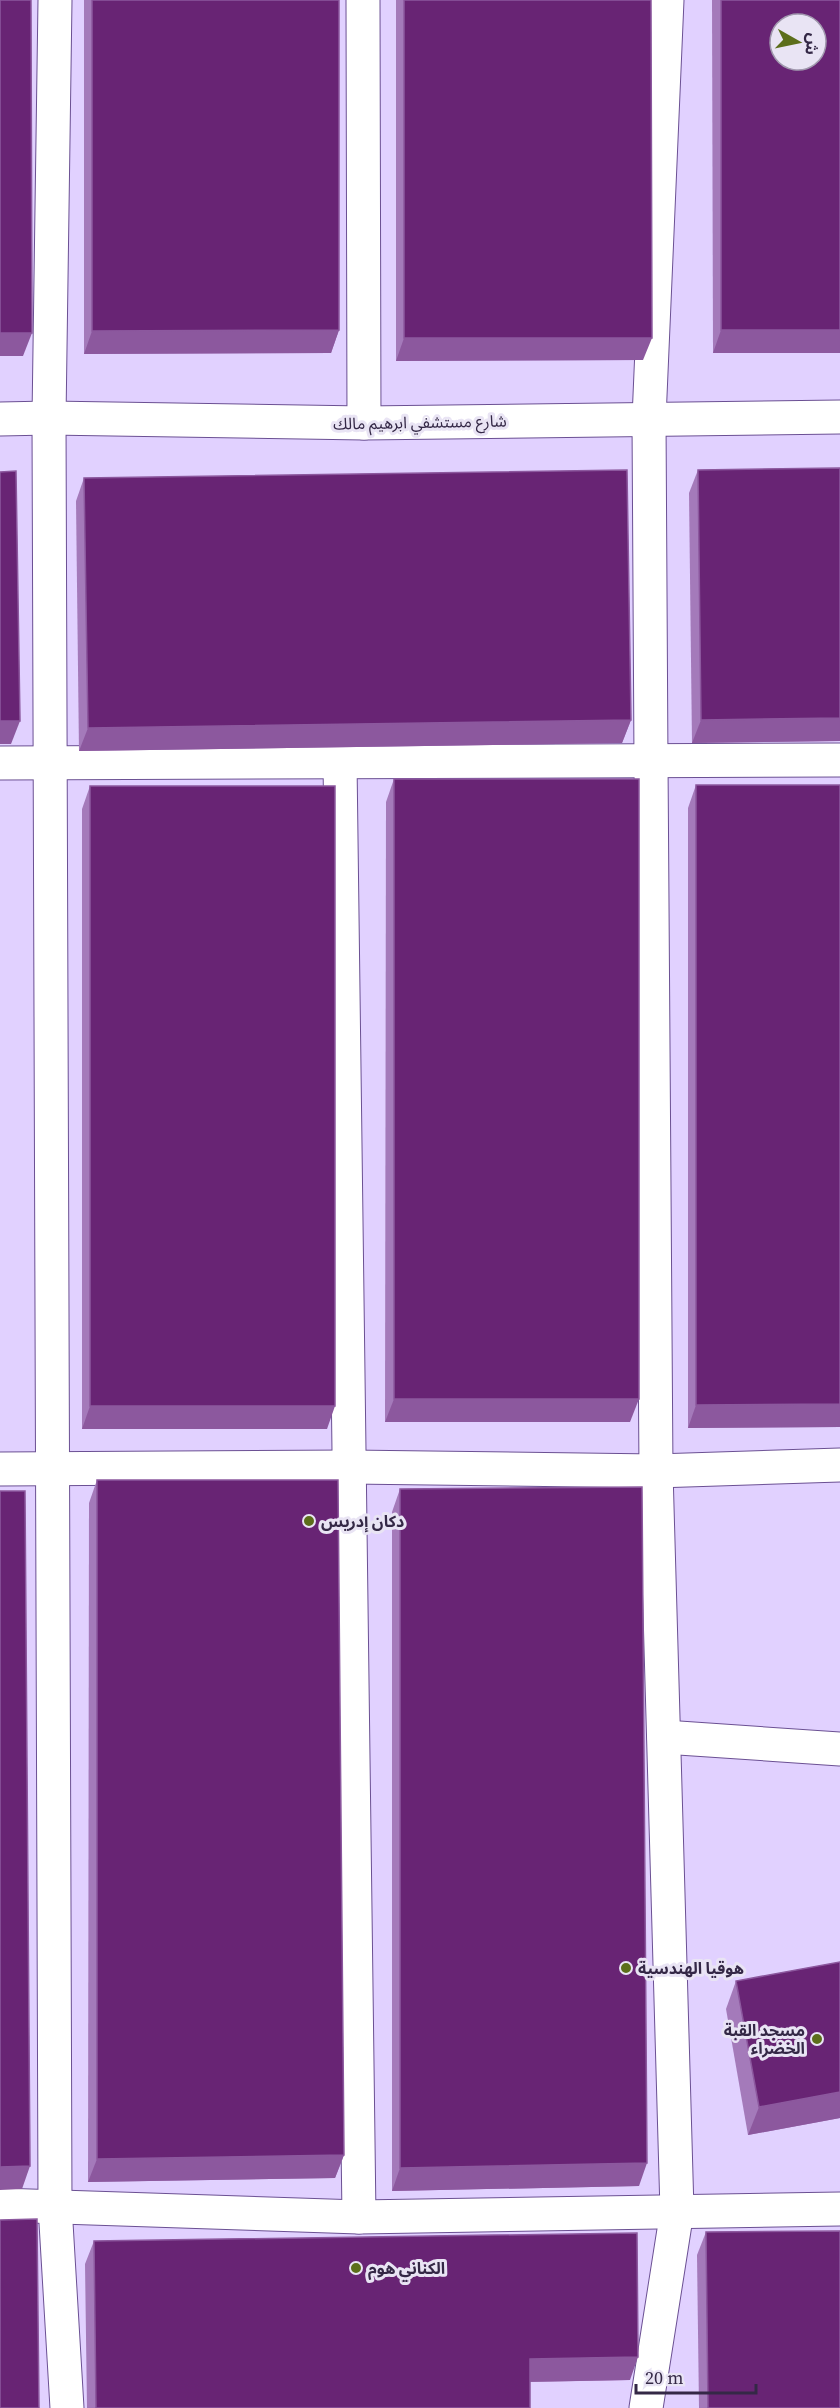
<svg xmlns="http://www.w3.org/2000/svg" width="840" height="2408" font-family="'Source Serif 4','Noto Sans Arabic',serif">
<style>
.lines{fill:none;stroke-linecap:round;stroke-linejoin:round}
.minor-casing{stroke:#6b5093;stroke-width:35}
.minor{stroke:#fff;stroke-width:33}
.wall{fill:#a47aba}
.shaded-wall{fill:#8c589e}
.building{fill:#682474;stroke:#8c589e;stroke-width:1.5;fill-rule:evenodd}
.poi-dot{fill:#5c6e1b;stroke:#e9e4f4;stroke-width:2}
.labels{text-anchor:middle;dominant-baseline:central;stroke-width:6;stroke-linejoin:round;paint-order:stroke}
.street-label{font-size:16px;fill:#342846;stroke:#e9e4f4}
.poi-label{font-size:16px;font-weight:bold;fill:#342846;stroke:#e9e4f4;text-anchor:start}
</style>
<rect width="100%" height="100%" fill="#e1d1ff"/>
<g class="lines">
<defs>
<g id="minor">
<polyline points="55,0 49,418 55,2206 67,2408"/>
<polyline points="363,0 364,423"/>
<polyline points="0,419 49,418 364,423 840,417"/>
<polyline points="340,762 359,2217"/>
<polyline points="0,763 840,760"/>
<polyline points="0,1469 350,1467 656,1471 840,1465"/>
<polyline points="664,1737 840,1749"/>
<polyline points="0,2205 359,2217 840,2209"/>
<polyline points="646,2408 677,2211 656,1471 651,762 649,419 667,0"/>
</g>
</defs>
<use href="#minor" class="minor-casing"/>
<use href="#minor" class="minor"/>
</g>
<g class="wall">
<polygon points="84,0 339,0 339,330 331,353 84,354"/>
<polygon points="396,0 651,0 643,360 396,361"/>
<polygon points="712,0 840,0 840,353 713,353"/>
<polygon points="840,468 840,741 692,743 689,493 698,470"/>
<polygon points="84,478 631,720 622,743 79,751 76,501"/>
<polygon points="394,779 630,1422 385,1422 386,802"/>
<polygon points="696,785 840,1427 688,1428 688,808"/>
<polygon points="90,786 327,1429 82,1429 82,809"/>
<polygon points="97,1480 344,2155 335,2178 88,2182 89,1503"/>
<polygon points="400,1489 639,2186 392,2191 392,1512"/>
<polygon points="840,1962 840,2118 748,2135 726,2009 736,1981"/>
<polygon points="706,2232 840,2408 699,2408 697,2255"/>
<polygon points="94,2241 630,2380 530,2382 530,2408 87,2408 85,2264"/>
</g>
<g class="shaded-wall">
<polygon points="339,330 331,353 84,354 92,331"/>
<polygon points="721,330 840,330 840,353 713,353"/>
<polygon points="0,333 32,333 23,356 0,356"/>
<polygon points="404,338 652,338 643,360 396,361"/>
<polygon points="840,718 840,741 692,743 701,720"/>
<polygon points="631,720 622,743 79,751 88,728"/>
<polygon points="0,721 20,721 11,744 0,744"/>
<polygon points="394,1399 639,1399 630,1422 385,1422"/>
<polygon points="840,1404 840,1427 688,1428 696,1405"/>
<polygon points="90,1406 335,1406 327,1429 82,1429"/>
<polygon points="840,2092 840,2118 748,2135 759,2107"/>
<polygon points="344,2155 335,2178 88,2182 97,2159"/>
<polygon points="647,2163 639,2186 392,2191 400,2168"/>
<polygon points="30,2166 22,2189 0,2190 0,2167"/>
<polygon points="638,2357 630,2380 521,2382 530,2359"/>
</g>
<g class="building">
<polygon points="0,0 31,0 32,333 0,333"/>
<polygon points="92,0 339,0 339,330 92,331"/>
<polygon points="404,0 651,0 652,338 404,338"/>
<path d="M721,0H840V330H721ZM780,24H816V60H780Z"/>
<polygon points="840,468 840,718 701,720 698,470"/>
<polygon points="627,470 631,720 88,728 84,478"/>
<polygon points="16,471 20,721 0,721 0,472"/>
<rect x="394" y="779" width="245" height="620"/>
<polygon points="696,785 840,785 840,1404 696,1405"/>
<rect x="90" y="786" width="245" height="620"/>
<polygon points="97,1480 338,1480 344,2155 97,2159"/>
<polygon points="642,1487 647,2163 400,2168 400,1489"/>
<polygon points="0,1491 25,1491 30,2166 0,2167"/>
<polygon points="840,1962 840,2092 759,2107 736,1981"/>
<polygon points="37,2219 39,2408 0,2408 0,2220"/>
<polygon points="840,2231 840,2408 708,2408 706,2232"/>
<polygon points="637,2233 638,2357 530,2359 530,2408 96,2408 94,2241"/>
</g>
<g class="poi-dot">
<circle cx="309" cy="1521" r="6"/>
<circle cx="626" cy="1968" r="6"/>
<circle cx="817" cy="2039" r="6"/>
<circle cx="356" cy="2268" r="6"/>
</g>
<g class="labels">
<g class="street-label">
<text transform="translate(420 422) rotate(-1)">شارع مستشفي ابرهيم مالك</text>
</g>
<g class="poi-label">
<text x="321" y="1521">دكان إدريس</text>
<text x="638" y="1968">هوقيا الهندسية</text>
<text x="805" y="2030" text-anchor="end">مسجد القبة<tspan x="805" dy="18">الخضراء</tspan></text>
<text x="368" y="2268">الكناني هوم</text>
</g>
</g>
<g transform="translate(798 42) rotate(99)"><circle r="28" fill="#e9e4f4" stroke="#a199ae" stroke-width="1.5"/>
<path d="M0-4.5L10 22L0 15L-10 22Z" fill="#5c6e1b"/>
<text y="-9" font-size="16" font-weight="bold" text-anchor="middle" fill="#342846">ش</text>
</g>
<path d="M636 2384v9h120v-9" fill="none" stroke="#342846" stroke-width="3"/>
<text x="645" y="2384" font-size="18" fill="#342846" stroke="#e9e4f4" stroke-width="4.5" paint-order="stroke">20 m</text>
</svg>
